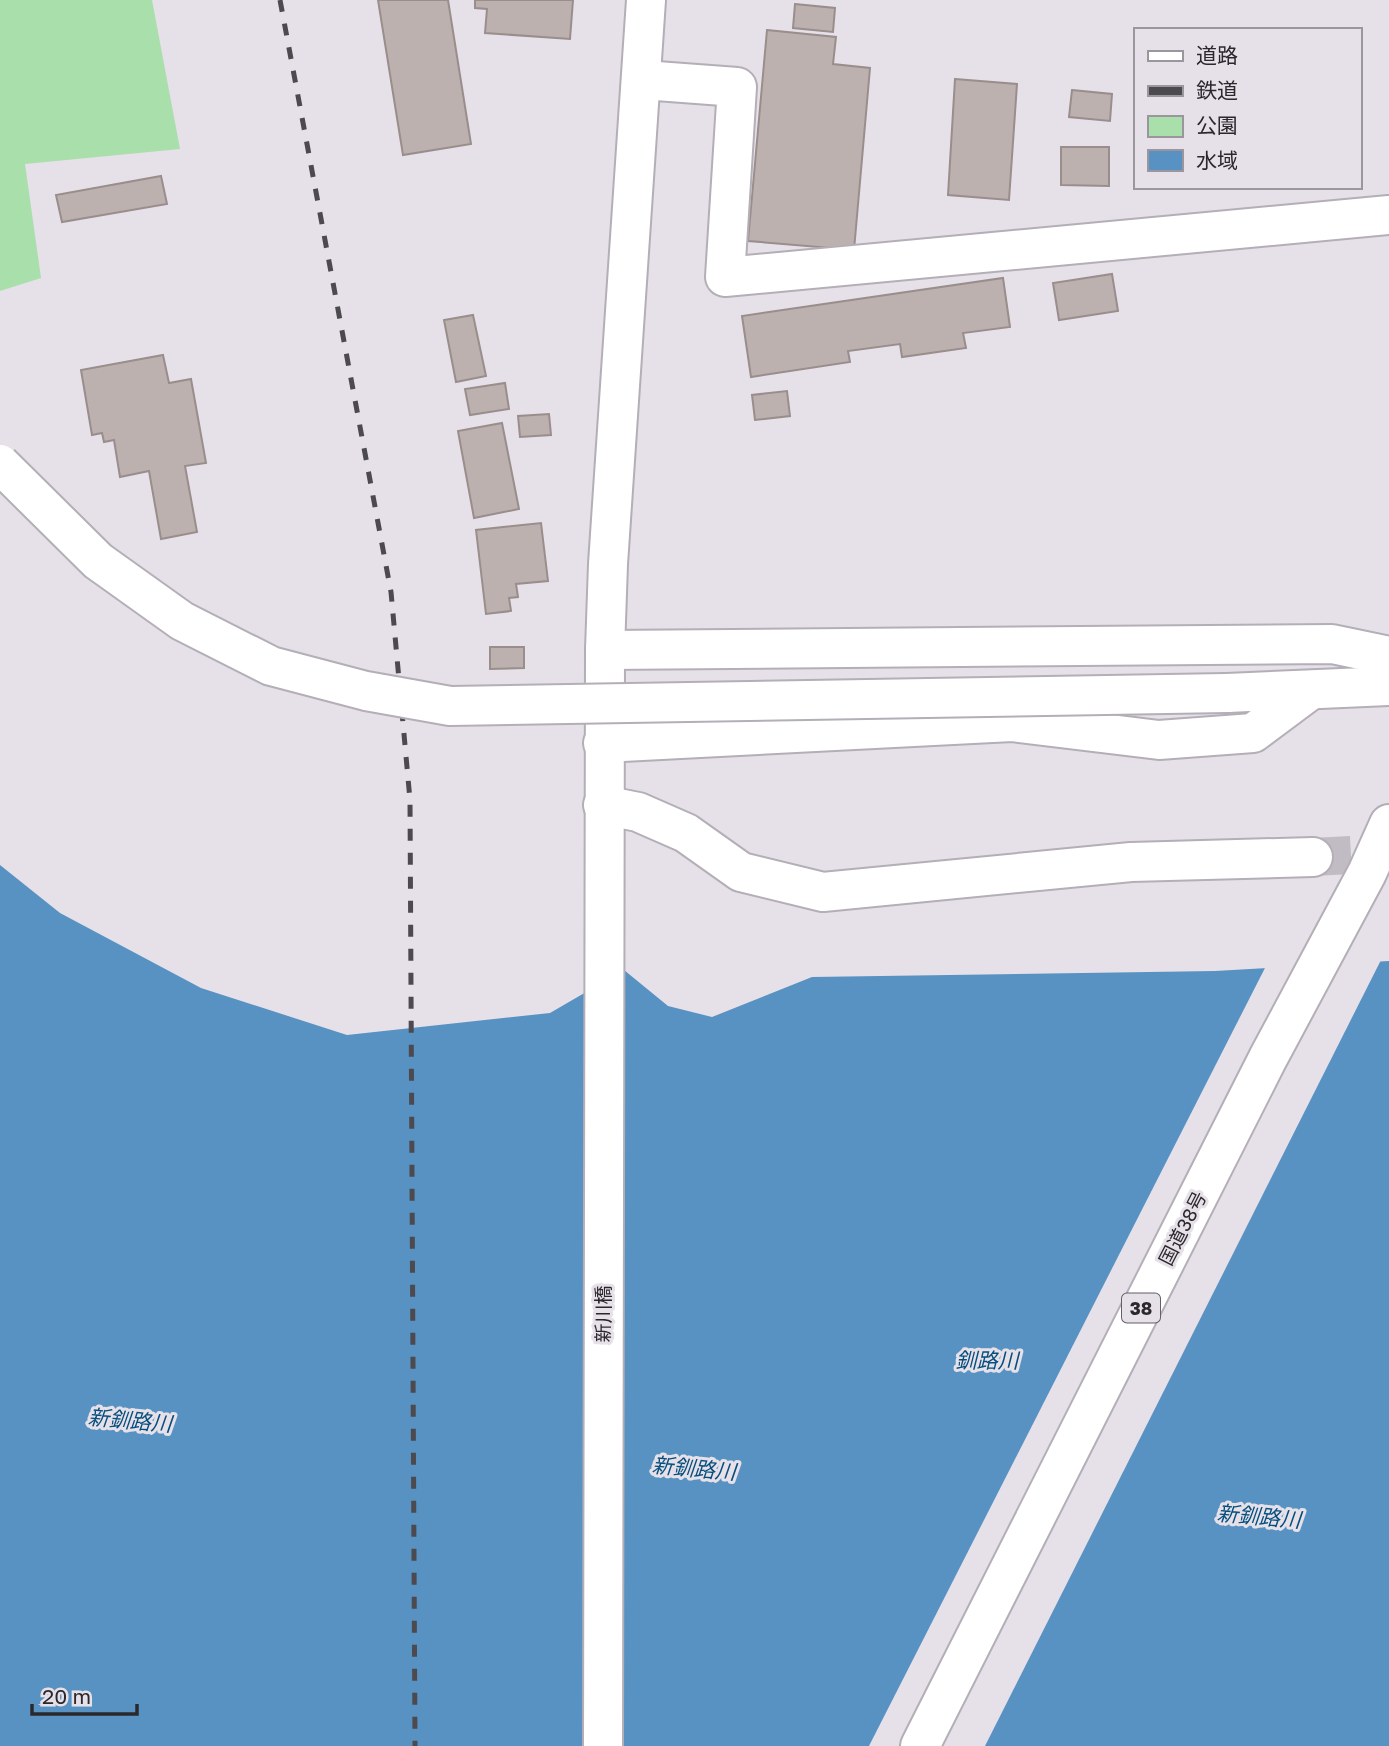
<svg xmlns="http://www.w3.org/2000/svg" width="1389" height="1746" font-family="'Golos Text','Noto Sans JP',sans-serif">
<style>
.green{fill:#a9dfaa}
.water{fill:#5792c2}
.pier{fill:#e6e0e9}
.building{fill:#bdb1b0;stroke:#998e8c;stroke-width:2}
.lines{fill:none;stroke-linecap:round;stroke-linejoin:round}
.minor-tunnel{stroke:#c1bbc3;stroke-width:38;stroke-dasharray:38 19;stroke-linecap:butt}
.minor-casing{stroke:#b4aeb6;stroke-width:42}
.highway-casing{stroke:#b4aeb6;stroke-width:42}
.minor{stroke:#fff;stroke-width:38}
.highway{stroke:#fff;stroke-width:38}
.rail{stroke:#4d4a4f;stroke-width:5;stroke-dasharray:12 12;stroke-linecap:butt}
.minor-bridge-casing{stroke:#b4aeb6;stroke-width:42;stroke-linecap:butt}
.minor-bridge{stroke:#fff;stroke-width:38}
.labels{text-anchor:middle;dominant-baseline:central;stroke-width:6;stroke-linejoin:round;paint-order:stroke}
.shield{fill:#e6e0e9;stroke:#635f65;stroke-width:2}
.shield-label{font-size:18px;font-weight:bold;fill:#2b282c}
.street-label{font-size:19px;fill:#2b282c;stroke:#e6e0e9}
.water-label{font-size:21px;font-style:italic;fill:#054e7d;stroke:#e6e0e9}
</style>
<rect width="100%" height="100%" fill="#e6e0e9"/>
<polygon class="green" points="0,0 152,0 180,149 25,164 41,278 0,291"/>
<polygon class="water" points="0,865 60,913 201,988 347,1035 550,1013 624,970 668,1006 712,1017 812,977 1215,971 1389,961 1389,1746 0,1746"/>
<polygon class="pier" points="1382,958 985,1746 869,1746 1267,964"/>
<g class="building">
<polygon points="378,0 448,0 471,144 403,155"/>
<polygon points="475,0 573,0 570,39 485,33 487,9 475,8"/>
<polygon points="795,4 835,8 833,32 793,28"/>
<polygon points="767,30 836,37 833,64 870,68 854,250 748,241"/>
<polygon points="955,79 1017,84 1009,200 948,195"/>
<polygon points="1072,90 1112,94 1110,121 1069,117"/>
<polygon points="1061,147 1109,147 1109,186 1061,185"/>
<polygon points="161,176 167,204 62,222 56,195"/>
<polygon points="1112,274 1118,311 1059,320 1053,283"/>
<polygon points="1003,278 1010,327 963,333 966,348 902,357 900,344 848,351 850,362 751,377 742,316"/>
<polygon points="473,315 486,376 456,382 444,320"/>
<polygon points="163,355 169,383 191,379 206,463 185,466 197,532 161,539 149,471 120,477 114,440 104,442 102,433 92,435 81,370"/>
<polygon points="505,383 509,409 470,415 465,389"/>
<polygon points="787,391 790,416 755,420 752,395"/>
<polygon points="549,414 551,435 520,437 518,416"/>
<polygon points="502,423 519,509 474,518 458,431"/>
<polygon points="541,523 548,581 516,584 518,597 509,598 511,611 486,614 476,530"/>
<polygon points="490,647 524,647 524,668 490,669"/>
</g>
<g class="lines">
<polyline class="minor-tunnel" points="1313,857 1389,853"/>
<defs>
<g id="minor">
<polyline points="643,80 737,87 725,277 1389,215"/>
<polyline points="605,650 1332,644 1389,656"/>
<polyline points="1227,693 1389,686"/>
<polyline points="603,743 1012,722 1159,740 1253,733 1308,692"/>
<polyline points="603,805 638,812 686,833 741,872 823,892 1131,862 1313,857"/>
<polyline points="603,1746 605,650 608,564 646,0"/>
</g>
<polyline id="highway" points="920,1746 1268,1058 1367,873 1389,824"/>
</defs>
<use href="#minor" class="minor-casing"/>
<use href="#highway" class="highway-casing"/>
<use href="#minor" class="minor"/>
<use href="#highway" class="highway"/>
<polyline class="rail" points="280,0 391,592 410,800 415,1746"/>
<defs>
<polyline id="minor-bridge" points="0,464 98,561 182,621 271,666 366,691 450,706 1227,693"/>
</defs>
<use href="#minor-bridge" class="minor-bridge-casing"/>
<use href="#minor-bridge" class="minor-bridge"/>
</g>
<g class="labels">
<rect class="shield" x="1122" y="1293.5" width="38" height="29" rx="5"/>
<g class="shield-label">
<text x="1141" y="1308">38</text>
</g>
<g class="street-label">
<text transform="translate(1182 1228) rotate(-63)">国道38号</text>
<text transform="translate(602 1314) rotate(-90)">新川橋</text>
</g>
<g class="water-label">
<text x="987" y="1360">釧路川</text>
<text transform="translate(130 1420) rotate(5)">新釧路川</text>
<text transform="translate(694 1468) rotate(5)">新釧路川</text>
<text transform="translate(1259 1516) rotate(5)">新釧路川</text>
</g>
</g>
<rect x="1134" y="28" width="228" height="161" fill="#e6e0e9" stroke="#9b969d" stroke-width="2"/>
<rect x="1148" y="51" width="35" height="10" fill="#ffffff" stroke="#9b969d" stroke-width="2"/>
<text x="1196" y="63" font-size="21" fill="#2b282c">道路</text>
<rect x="1148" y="86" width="35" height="10" fill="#4d4a4f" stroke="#9b969d" stroke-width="2"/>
<text x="1196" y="98" font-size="21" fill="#2b282c">鉄道</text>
<rect x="1148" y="116" width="35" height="21" fill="#a9dfaa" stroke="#9b969d" stroke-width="2"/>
<text x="1196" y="133" font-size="21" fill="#2b282c">公園</text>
<rect x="1148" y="150" width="35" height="21" fill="#5792c2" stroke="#9b969d" stroke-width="2"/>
<text x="1196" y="168" font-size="21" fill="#2b282c">水域</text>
<path d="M32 1704v10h105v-10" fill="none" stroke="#2b282c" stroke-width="3.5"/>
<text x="42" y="1704" font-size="21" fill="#2b282c" stroke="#e6e0e9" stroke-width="5" paint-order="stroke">20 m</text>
</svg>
